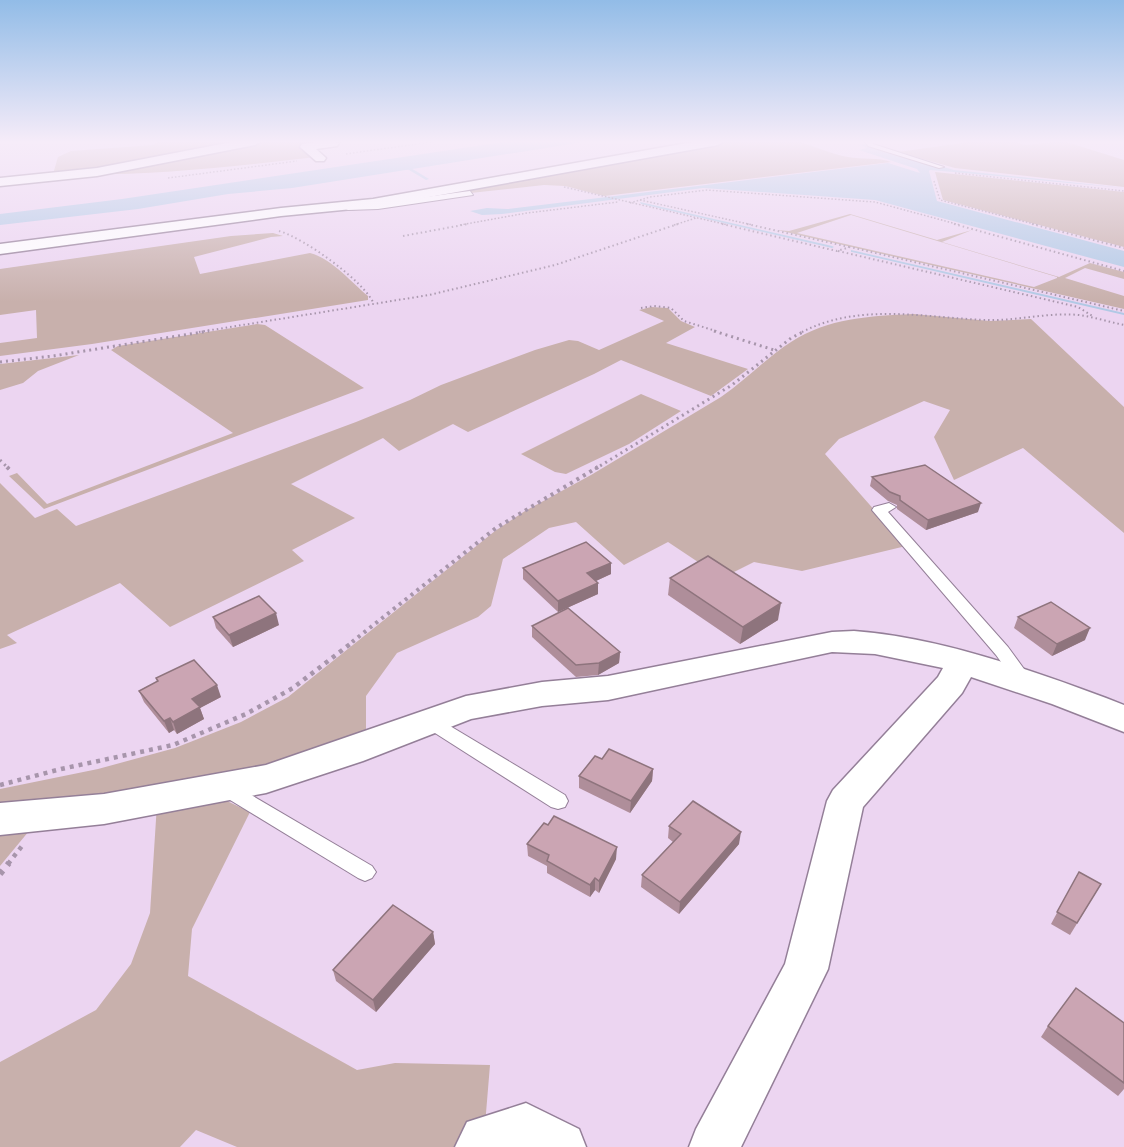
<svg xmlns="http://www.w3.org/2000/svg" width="1124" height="1147" font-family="Figtree,sans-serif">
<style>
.green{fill:#c8b0ac;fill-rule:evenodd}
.water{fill:#b1c9e5}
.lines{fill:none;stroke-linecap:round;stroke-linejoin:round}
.stream{fill:#b1c9e5;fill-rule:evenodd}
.lane-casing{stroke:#947f98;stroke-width:2}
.street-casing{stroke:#947f98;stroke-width:3}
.path-far5{stroke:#a795ab;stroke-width:1.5;stroke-dasharray:1.5 2;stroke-linecap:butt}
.path-far4{stroke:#a795ab;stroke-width:2;stroke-dasharray:1.5 3;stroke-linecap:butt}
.path-far3{stroke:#a795ab;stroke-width:3;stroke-dasharray:2 4;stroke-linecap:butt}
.path-far2{stroke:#a795ab;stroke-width:4;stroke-dasharray:3 4.5;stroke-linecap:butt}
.path-far1{stroke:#a795ab;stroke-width:4.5;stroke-dasharray:4 5;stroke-linecap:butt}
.path{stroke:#a795ab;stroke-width:6;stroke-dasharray:4.5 7;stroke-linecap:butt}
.lane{fill:#fff;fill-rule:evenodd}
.street{fill:#fff;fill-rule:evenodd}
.wall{fill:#af8e9a}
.shaded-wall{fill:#8e747d}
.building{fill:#cba5b3;stroke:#8e747d;stroke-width:1.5}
</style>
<rect width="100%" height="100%" fill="#ecd5f1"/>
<g class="green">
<path d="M159,141H302L316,157C229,167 141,177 53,174L58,157L71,151L153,145Z"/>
<path d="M797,141C814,146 831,154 848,157C862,160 878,157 891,162L604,196L565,186L544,185L387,202L716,142Z"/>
<polygon points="966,141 1012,141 1026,145 1063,141 1124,160 1124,187 955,168 898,152 969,142"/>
<polygon points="935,172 1124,192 1124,247 943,200"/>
<path d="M850,214L937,240L972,230L942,242L1059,277L1090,263L1124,272V279L1085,268L1065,278L1124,296V309L777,230L789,231ZM851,215L1057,277V278L1034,287L797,233Z"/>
<path d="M273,233L283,236L271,237L194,257L200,274L310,253C331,258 351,282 368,296V300L92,344L0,356V343L37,338L36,310L0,315V269L231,236Z"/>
<polygon points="651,307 668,308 681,321 695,327 666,343 748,369 711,396 621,360 594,374 468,432 453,424 399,451 383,438 291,484 355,518 292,550 304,561 170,627 120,583 7,635 17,643 0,649 0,483 35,518 57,509 76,526 356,422 410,400 441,385 535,350 569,340 578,341 599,350 664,321 639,310"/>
<path d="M913,314L990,321L1031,319L1124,407V533L1023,448L954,480L934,437L950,410L924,401L839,439L825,454L906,546L802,571L754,562L722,578L668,542L624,565L576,522L549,528L503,559L491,606L478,617L397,653L366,696V741L295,765L0,816V789L98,769L175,748L241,722L288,697L495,531L525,511L591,475L721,397C746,380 766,358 791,342C828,318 870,316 913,314Z"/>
<polygon points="257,324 265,325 364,388 44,509 9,476 17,473 47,504 233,433 111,350 118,346"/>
<polygon points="79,355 38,371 23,383 0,390 0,364"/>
<polygon points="641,394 681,411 629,444 566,474 555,472 521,454"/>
<polygon points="194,796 227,801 250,812 192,929 188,976 357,1070 395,1063 490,1065 485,1125 468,1147 237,1147 196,1130 180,1147 0,1147 0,1062 96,1010 131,964 150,913 157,804"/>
<polygon points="34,825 0,866 0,826"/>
</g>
<g class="water">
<polygon points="510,141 590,141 292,188 228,194 138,209 0,225 0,214 122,199"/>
<polygon points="865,144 954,170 1124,188 953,172 930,170 929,171 937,201 1124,251 1124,267 875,200 703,188 502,214 482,215 470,211 487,208 507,209 888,163 920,173 917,169 859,150 867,148 859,145"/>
</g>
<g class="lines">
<g class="stream">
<polygon points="404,165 406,165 429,179 426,180 404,167"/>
<polygon points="640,202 832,246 834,247 832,248 641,204"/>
<polygon points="851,250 1124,313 1124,315 852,252 851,252"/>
</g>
<defs>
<g id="lane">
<polygon points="865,141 873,141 873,144 944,167 939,168 868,146"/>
<polygon points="470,191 473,195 378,209 348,210 344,208"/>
<polygon points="889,503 896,507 888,512 1008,647 1032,680 1029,684 1017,684 996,655 872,510 874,507"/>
<polygon points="430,714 565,795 568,801 565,807 558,809 551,807 424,726 421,721 424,716"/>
<polygon points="224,779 372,866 376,872 372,878 365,881 358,878 217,792 214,787 217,782"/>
</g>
<g id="street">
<polygon points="237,141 261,141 255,145 97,176 0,186 0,178 97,168"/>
<polygon points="322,141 339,143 337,146 316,149 326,158 324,161 316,161 300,147 302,144"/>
<polygon points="698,141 724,141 718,145 373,207 281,216 0,254 0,244 281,208 373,199"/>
<path d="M854,631C937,637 1028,669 1106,698L1124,705V732L1052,704L971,677L962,693L863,807L828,969L741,1147H689L696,1129L785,964L827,801L833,790L938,677L943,668L875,654L832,652L608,700L542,706L471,719L363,761L266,793L104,824L0,835V803L104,794L266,765L466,696L542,682L608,676L832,632Z"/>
<polygon points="526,1103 579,1129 586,1147 455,1147 467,1122"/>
</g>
</defs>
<use href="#lane" class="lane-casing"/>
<use href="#street" class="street-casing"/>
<g class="path-far5">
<polyline points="346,154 438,141"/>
<polyline points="955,173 1124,191"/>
<polyline points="168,178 297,161"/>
<polyline points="934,181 940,200 1038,225"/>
<polyline points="564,187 728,225"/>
<polyline points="640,200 753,225"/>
<polyline points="630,203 650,197 707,190 875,202 960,225"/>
<polyline points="460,225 527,213 618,202"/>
<polyline points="674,225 696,218"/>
</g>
<g class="path-far4">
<polyline points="722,224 837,251 850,247 1124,311"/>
<polyline points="747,224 849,247"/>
<polyline points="954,224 1124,271"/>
<polyline points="1032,224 1124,248"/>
<path d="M279,231C304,238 364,281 374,304"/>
<polyline points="403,236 468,224"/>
<polyline points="838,251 1078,307 1094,317"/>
<polyline points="641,308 654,306 671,308 684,321 719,332"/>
<polyline points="199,332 429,295 555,265 678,224"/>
<path d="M802,332C860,302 926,318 987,320C1017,321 1049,312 1079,315C1094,317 1109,322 1124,325"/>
</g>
<g class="path-far3">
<polyline points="714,331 774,350"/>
<polyline points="0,362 53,356 209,331"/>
<polyline points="0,460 9,469"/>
<polyline points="595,469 732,385 791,338 805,331"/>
</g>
<g class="path-far2">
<polyline points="7,467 10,470"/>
<polyline points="352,642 496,528 598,467"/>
</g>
<g class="path-far1">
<polyline points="0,785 61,769 173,745 246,714 293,688 354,641"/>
<polyline points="8,864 22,846"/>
</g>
<polyline class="path" points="0,874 9,863"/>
<use href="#lane" class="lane"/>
<use href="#street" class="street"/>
</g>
<g class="wall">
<polygon points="872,477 978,512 926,530 897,509 897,505 888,501 870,486"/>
<polygon points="611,563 611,574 596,581 598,594 558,612 523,579 523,568"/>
<polygon points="670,578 778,620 740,644 668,595"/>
<polygon points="213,617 279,625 233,647 216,628"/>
<polygon points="1018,617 1085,640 1052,656 1014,628"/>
<polygon points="532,626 620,652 619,663 598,675 576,677 532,637"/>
<polygon points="156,678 221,697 200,708 204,719 177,734 174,730 169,733 144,702 139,691 157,681"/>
<polygon points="602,759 653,769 652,781 630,813 579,788 579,776"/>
<polygon points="548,825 616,859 599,893 595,890 590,897 547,873 547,866 528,856 527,844"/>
<polygon points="669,826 739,844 679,914 641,887 642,875 673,842 668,838"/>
<polygon points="1079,872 1101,884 1070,935 1051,924"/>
<polygon points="433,932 435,944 376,1012 336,981 333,970"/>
<polygon points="1124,1023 1124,1089 1118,1096 1041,1037 1048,1026"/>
</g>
<g class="shaded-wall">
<polygon points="981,503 978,512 926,530 928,520"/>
<polygon points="611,563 611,574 587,585 587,573"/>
<polygon points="598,583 598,594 558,612 558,601"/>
<polygon points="781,603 778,620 740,644 743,627"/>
<polygon points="276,613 279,625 233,647 229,635"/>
<polygon points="1090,628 1085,640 1052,656 1057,644"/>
<polygon points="620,652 619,663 598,675 599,663"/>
<polygon points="217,685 221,697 200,708 204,719 177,734 173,722 192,699"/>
<polygon points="170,718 174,730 169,733 164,721"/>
<polygon points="653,769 652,781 630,813 631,801"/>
<polygon points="741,832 739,844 679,914 680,902"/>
<polygon points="617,847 616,859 599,893 599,881"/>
<polygon points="595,878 595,890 590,897 590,885"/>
<polygon points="433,932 435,944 376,1012 373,1000"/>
</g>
<g class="building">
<polygon points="925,465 981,503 928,520 900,500 900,496 890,492 872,477"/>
<polygon points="586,542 611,563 587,573 598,583 558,601 523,568"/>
<polygon points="708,556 781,603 743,627 670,578"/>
<polygon points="259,596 276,613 229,635 213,617"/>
<polygon points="1051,602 1090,628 1057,644 1018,617"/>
<polygon points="568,608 620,652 599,663 576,665 532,626"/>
<polygon points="194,660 217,685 192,699 200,707 173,722 170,718 164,721 139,691 158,681 156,678"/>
<polygon points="609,749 653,769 631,801 579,776 595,756 602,759"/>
<polygon points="693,801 741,832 680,902 642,875 681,834 669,826"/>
<polygon points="554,816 617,847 599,881 595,878 590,885 547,861 549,855 527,844 544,823 548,825"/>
<polygon points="1079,872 1101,884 1077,923 1057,912"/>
<polygon points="393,905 433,932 373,1000 333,970"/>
<polygon points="1076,988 1124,1023 1124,1083 1048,1026"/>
</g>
<linearGradient id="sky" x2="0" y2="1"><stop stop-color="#92bce7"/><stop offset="0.47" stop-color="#f6ecf9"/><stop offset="1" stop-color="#f6ecf9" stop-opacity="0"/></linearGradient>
<rect width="1124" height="302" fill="url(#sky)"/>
</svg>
